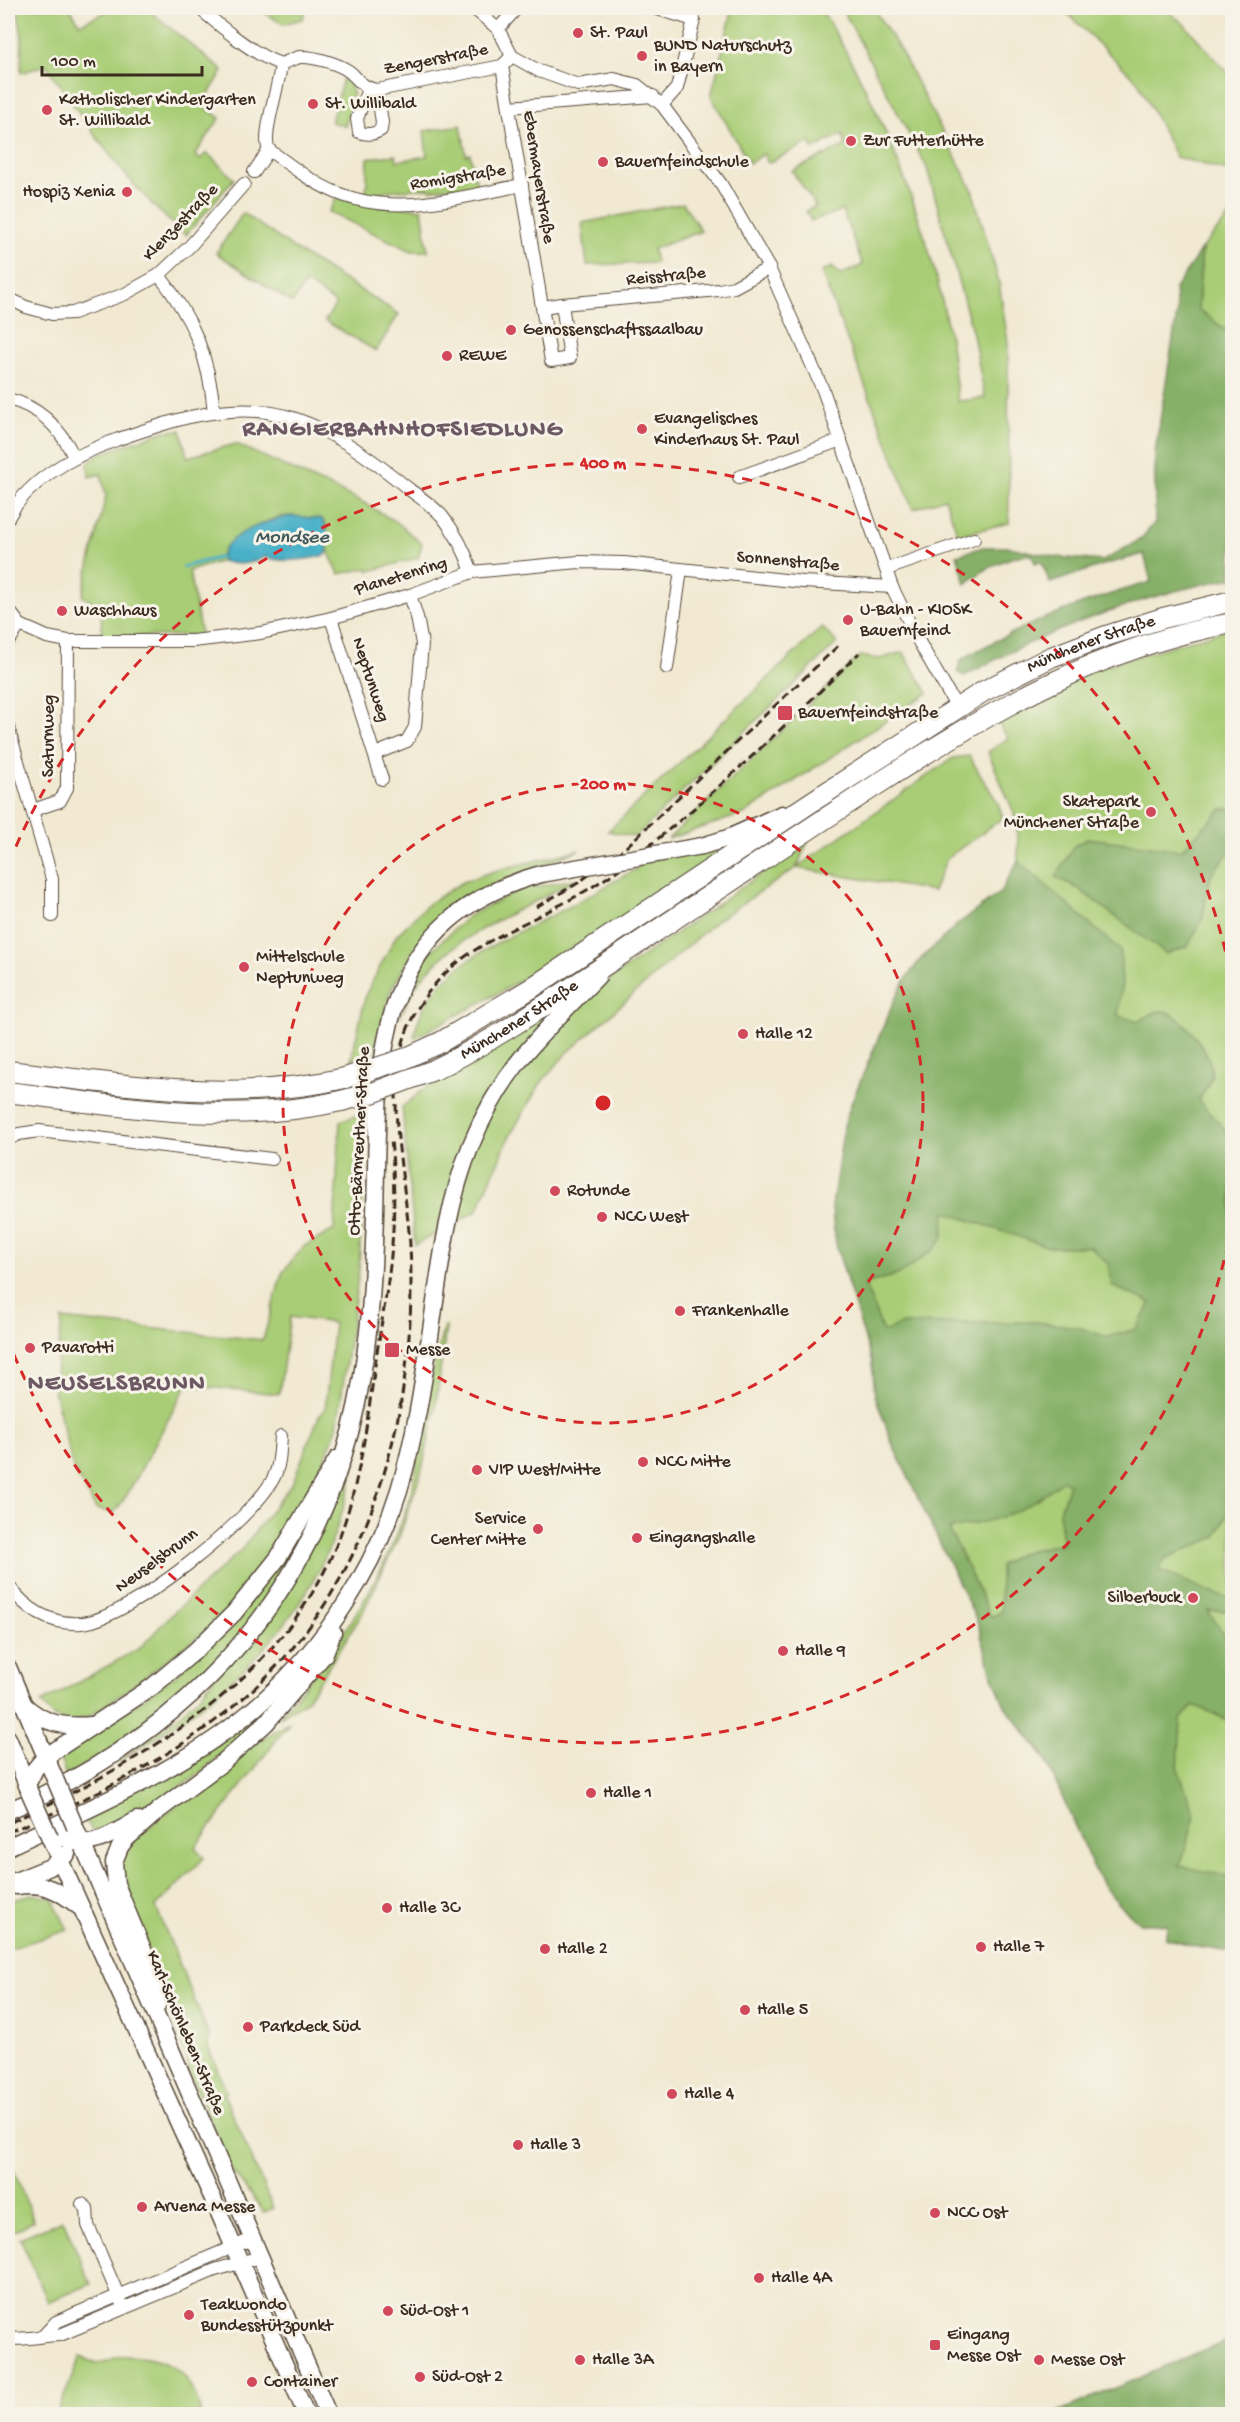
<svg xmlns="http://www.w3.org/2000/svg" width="1240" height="2422" font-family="'Gochi Hand',sans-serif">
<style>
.green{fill:#a9cd76;stroke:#727c4a;stroke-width:1.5}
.forest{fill:#86b067;stroke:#606d42;stroke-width:1.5;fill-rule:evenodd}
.water{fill:#49b0c8;stroke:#426d73;stroke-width:1.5}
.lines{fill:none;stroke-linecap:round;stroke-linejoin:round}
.stream{stroke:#49b0c8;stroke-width:3}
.street-casing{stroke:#564739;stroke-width:14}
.secondary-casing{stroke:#564739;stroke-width:19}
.primary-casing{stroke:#564739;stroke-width:22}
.street{stroke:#fff;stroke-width:12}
.secondary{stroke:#fff;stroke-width:16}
.primary{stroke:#fff;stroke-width:20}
.rail{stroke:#3b2a1e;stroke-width:3;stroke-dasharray:9 4.5;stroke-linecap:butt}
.secondary-bridge-casing{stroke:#564739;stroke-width:19;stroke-linecap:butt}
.primary-bridge-casing{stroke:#564739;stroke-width:22;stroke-linecap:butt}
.secondary-bridge{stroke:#fff;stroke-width:16}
.primary-bridge{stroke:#fff;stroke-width:20}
.ring{fill:none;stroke:#d62828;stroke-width:3;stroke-dasharray:10 8}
.poi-dot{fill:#d1495b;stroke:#f7f3e8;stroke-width:2}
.labels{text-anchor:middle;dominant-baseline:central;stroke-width:6;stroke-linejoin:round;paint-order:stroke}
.poi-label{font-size:18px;fill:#3b2a1e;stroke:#f7f3e8;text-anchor:start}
.street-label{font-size:18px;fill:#3b2a1e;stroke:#f7f3e8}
.water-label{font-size:20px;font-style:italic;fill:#40595a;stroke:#f7f3e8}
.district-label{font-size:24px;font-weight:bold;letter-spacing:1.5px;fill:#6c5964;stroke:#f7f3e8}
.centre{fill:#d62828;stroke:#f7f3e8;stroke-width:3}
.ring-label{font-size:18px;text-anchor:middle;font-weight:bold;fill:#d62828;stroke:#f7f3e8;stroke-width:6;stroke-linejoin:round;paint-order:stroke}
</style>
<rect width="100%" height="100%" fill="#f7f3e8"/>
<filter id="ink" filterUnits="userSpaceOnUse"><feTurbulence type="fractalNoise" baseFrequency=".0167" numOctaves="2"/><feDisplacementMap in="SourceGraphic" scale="12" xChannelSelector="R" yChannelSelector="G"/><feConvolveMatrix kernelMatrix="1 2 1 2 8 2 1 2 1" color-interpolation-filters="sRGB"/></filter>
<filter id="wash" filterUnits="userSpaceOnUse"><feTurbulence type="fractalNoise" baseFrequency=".008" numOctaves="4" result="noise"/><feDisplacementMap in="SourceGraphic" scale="24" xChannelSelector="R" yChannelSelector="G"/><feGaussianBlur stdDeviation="1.35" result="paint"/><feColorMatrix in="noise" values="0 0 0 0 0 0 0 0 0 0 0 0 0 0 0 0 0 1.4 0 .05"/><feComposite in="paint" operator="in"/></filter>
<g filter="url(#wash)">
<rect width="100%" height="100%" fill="#f1e9d2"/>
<g class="green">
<path d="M17,8H70L80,24L114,8H146L223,71L202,105L220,118L195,155L200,159L207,153L234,179L186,235C129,189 88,126 46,65L21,73L22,36Z"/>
<polygon points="256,8 305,8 303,19 283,24"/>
<path d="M733,8H820C880,102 928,224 949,333C953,355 955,379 958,401L985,398L973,334L927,168L842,8H873L899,48L972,189L999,282L1008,343L1009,523L958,535L945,498L913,509L821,272L832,267L840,275L863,265L842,210L811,221L806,211L816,206L792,171L846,145L842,134L813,149L810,142L768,163L764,154L749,163L711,96Z"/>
<polygon points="1062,8 1164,8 1184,24 1232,77 1232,172 1176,157 1138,82"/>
<path d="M343,78C360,89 350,110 345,126L331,122Z"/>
<polygon points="461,125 466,155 470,154 477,186 475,191 456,194 454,186 430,190 429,188 383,191 381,199 366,196 368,158 396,155 397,161 427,156 424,131"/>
<polygon points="336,198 422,209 428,251 411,251 329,212"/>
<polygon points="683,203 701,231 653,249 656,263 587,265 582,223"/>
<polygon points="243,213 299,252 399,314 376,351 325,321 336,304 306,283 292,303 216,253"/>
<polygon points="1232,213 1232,335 1198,309 1202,248"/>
<path d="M181,430L187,457L236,444L359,500L398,523L422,544L418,558L369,571L368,568L339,574L328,551L325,523C315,521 304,517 293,516C265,514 241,539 221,555L222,561L189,571L201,635L102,637L101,607L82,596L106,496L101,474L89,477L88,463L96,455L165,431Z"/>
<polygon points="822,627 837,643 635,837 608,831"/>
<polygon points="1232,628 1232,1952 1198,1947 1166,1938 1167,1925 1140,1923 1123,1908 1105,1888 1093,1867 1046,1760 1005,1706 991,1671 978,1623 892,1443 875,1395 872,1362 837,1248 834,1229 832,1207 844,1126 852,1101 895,999 906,979 921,959 958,924 1001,892 1018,861 1018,836 1014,813 988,752 1008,738 995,718 1097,668"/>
<polygon points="903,652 928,693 746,813 668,839 860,656 880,659"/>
<polygon points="969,756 998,803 1003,818 947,858 933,891 796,868 716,921 565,1055 540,1084 508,1139 477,1211 415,1245 402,1107 445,1072 555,1007 596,989 808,841 797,867 953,758"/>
<path d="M738,839L668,890L506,989L414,1038C424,969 503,941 557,913C585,899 611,883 638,868L639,863Z"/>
<polygon points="579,850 459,900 421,939 390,991 375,1051 351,1060 366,994 396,936 429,903 463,882 494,871"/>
<path d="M576,879C520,913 448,934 412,992C407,1000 404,1009 400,1017L427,955L467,917L518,890Z"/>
<polygon points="366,1113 359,1270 337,1428 312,1491 258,1577 212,1626 122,1694 88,1717 70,1722 54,1717 41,1703 140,1648 169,1617 242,1549 293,1482 319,1416 325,1409 334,1323 290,1317 279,1394 187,1385 127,1495 114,1513 96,1509 73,1468 54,1391 62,1319 263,1340 282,1273 303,1247 334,1230 340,1121"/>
<path d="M444,1327H446L435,1411L421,1473L399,1537L361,1616L322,1677L306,1701L278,1718C334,1652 385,1581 410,1497C416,1478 417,1457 420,1438C426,1401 433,1364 444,1327Z"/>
<path d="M363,1409L365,1410C356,1459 347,1509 326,1555C283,1651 202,1711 115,1763L170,1723L202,1694L335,1501L350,1458Z"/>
<polygon points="319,1496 294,1553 268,1596 234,1642 183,1693 108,1752 66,1775 60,1759 179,1673"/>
<polygon points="277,1695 274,1705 198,1775 139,1814 95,1835 85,1819"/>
<polygon points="290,1722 195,1847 204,1858 156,1907 209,2035 208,2047 227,2092 224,2094 273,2208 264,2212 230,2168 193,2080 176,2028 119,1880 123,1848 248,1748"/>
<polygon points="31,1894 52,1898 68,1930 8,1949 8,1902"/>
<polygon points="8,2156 34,2221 8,2234"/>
<polygon points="63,2220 91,2284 48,2302 20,2238"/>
<path d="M121,2356C165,2356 192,2369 201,2414H57L80,2357L98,2364Z"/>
</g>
<g class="forest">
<path d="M1202,248L1198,309L1232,335V578C1139,596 1048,630 964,676L957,672L961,660C1022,624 1083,601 1151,582L1144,554L1103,565L1050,583L1041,561L1035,563L1032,555C1013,553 980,571 966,584L957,555L983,547H1009L1056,557L1103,561L1141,539L1155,522V452L1177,313L1175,289Z"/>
<polygon points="1232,808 1232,849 1211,874 1202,920 1188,946 1166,954 1077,888 1056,877 1074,846 1088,838 1181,850 1222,809"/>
<path d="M1018,861L1120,950L1122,983L1118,1016L1139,1021C1145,1018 1153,1012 1160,1011C1179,1010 1208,1049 1211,1067C1214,1081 1205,1090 1198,1100L1232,1137V1507L1216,1537L1166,1558L1159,1570L1217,1595L1232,1598V1611H1208L1232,1647V1722L1194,1705L1181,1719L1178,1769L1195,1816L1180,1866L1232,1877V1952L1198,1947L1166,1938L1167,1925L1140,1923L1123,1908L1105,1888L1093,1867L1043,1753L1005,1706L991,1671L978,1623L892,1443L875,1395L872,1362L837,1248L834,1229L832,1207L844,1126L852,1101L895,999L906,979L921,959L958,924L1001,892ZM945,1212L1049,1247H1091L1108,1264L1112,1286L1151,1303L1136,1329L1107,1337L1078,1327L1035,1322L903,1324L883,1332L865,1284L900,1274L934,1249L943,1238ZM1063,1480L1069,1484L1059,1513L1063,1543L1020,1553L1000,1565L1001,1612L991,1617L949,1529C1001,1520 1022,1514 1063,1480Z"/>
<polygon points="1232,2339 1232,2407 1214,2414 1053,2414"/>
</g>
<path class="water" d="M292,516L322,519C328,526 330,547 326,555C305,560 285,563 265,557C249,564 238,566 222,561C218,535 272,519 292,516Z"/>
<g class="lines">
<polyline class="stream" points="183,567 221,557"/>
</g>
</g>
<g filter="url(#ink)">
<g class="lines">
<defs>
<g id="street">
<path d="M199,8C220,26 255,56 281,64"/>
<polyline points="473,8 498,29 512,56 539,71 578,85 614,79 637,85 662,105 721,184 769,268 823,390 892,587 918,640 957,708"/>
<polyline points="654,8 694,20 677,88 662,105"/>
<polyline points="498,29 517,8"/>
<polyline points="512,56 502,66 551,361 570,358 562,304 543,307"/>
<path d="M281,64C287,62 294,58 300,57C313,56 340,64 350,72C360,81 363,88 377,90L502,66"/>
<path d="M368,89L357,119L359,132C367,135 373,135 381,130L382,122L377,90"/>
<polyline points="509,107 653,96"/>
<path d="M269,150C290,165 311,182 335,192C395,218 462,197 522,185"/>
<path d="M254,172L269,150C261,135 280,84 281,64"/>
<path d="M159,275C193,319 209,356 214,412"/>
<polyline points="8,298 26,307 52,314 73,313 125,294 159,275 190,246 244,184"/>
<polyline points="562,304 719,290 734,287 769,268"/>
<path d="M8,399C40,407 60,427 74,457"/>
<polyline points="739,477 841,440"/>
<path d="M8,518C29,478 75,455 116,440C162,424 208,407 258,411C316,416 367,455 410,490C421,498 433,506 442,516C456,533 465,551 472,572"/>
<polyline points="887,569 974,539"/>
<polyline points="8,609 20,625 47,637 68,641 193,641 261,633 331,618 410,595 472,572 546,565 579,562 624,563 803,582 892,587"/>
<polyline points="331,618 382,779"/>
<polyline points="8,642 20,625"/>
<polyline points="667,668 681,570"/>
<polyline points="8,727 52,879 52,916"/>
<polyline points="375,754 407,741 415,727 422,644 417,617 410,595"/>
<polyline points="33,810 60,801 67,788 68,641"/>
<polyline points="8,1139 19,1134 39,1131 272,1159"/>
<path d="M8,1585C25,1608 49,1625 81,1623C126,1621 255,1518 274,1477C280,1465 280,1450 281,1436"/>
<polyline points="82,2204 87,2208 88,2225 121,2302"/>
<polyline points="44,2335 56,2322 252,2239"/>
<path d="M8,2338C25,2341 42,2335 60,2335L215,2270L260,2257"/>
</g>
<g id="secondary">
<polyline points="702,846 728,838 782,814"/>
<polyline points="8,1667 55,1779"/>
<path d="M25,1706C46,1725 65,1727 92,1725"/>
<polyline points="8,1738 29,1790"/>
<polyline points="27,1785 35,1769 45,1757 152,1687 195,1651 234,1613 278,1558 337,1459"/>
<path d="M8,1811C178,1737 303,1612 351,1429C369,1359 373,1286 375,1214C379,1068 367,922 541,874"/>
<polyline points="75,1827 328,2414"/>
<path d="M59,1834C84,1855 114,1833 137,1820"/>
<polyline points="50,1838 213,2199 306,2414"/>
<path d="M8,1847C97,1805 190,1767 264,1700C326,1643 374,1570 399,1490C415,1438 423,1384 431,1330C440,1268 447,1204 471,1145C502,1068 543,1033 598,976"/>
<polyline points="8,1884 50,1867 67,1854"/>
<path d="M17,1886C43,1882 59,1890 78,1906"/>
<polyline points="157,2006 156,1981 116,1884 114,1862 120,1847 126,1839 159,1810 222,1763 266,1723 324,1655 333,1632"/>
</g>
<g id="primary">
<path id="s1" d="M441,1042L530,989L813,801L984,691L1051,657L1106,636L1163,618L1232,601"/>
<path id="s2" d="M434,1070C499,1038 558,996 619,956C706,898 793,839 881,782C992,710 1100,647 1232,623"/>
<path d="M8,1071C122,1084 231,1104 345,1078"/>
<path d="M8,1092C118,1106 231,1126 341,1101"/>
</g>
</defs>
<use href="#street" class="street-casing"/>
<use href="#secondary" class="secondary-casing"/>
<use href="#primary" class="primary-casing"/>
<use href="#street" class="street"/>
<use href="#secondary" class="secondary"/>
<use href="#primary" class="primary"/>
<g class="rail">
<polyline points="536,907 578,883 626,847 839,645"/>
<path d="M11,1822C141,1763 286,1679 339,1538C360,1483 367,1423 375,1365C381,1325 389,1284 392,1244C395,1209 394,1174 391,1139"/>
<path d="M8,1832C99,1796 202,1743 271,1672C379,1562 418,1395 410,1245C406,1175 379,1083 413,1017C444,956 497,938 554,908C582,894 610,877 635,857C714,795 787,724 859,653"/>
</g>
<defs>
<g id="secondary-bridge">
<polyline points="541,874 702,846"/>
<polyline points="55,1779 75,1827"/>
<polyline points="29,1791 50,1838"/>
</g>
<g id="primary-bridge">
<polyline points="345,1078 404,1059 441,1042"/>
<polyline points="341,1101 375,1092 434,1070"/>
</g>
</defs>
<use href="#secondary-bridge" class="secondary-bridge-casing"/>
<use href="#primary-bridge" class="primary-bridge-casing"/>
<use href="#secondary-bridge" class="secondary-bridge"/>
<use href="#primary-bridge" class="primary-bridge"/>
</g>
</g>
<g class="ring">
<circle cx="603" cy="1103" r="320"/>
<path d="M1232 1225A641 641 0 0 1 9 1343M9 863A641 641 0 0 1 1232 981"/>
</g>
<g class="poi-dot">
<circle cx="578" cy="33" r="6"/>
<circle cx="642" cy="56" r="6"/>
<circle cx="313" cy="104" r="6"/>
<circle cx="47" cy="110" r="6"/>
<circle cx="851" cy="141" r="6"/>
<circle cx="603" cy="162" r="6"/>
<circle cx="127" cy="192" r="6"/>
<circle cx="511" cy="330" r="6"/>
<circle cx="447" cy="356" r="6"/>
<circle cx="642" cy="429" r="6"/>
<circle cx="62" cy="611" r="6"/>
<circle cx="848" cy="620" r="6"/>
<rect x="777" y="705" width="16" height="16" rx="3"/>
<circle cx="1151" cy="812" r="6"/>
<circle cx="244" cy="967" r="6"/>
<circle cx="743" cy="1034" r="6"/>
<circle cx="555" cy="1191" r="6"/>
<circle cx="602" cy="1217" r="6"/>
<circle cx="680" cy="1311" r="6"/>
<circle cx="30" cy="1348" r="6"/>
<rect x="384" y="1342" width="16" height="16" rx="3"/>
<circle cx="643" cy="1462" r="6"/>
<circle cx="477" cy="1470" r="6"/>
<circle cx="538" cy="1529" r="6"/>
<circle cx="637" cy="1538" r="6"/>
<circle cx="1193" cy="1598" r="6"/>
<circle cx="783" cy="1651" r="6"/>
<circle cx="591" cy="1793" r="6"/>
<circle cx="387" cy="1908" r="6"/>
<circle cx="981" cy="1947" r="6"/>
<circle cx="545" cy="1949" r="6"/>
<circle cx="745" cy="2010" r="6"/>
<circle cx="248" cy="2027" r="6"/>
<circle cx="672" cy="2094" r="6"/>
<circle cx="518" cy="2145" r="6"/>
<circle cx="142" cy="2207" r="6"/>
<circle cx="935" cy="2213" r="6"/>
<circle cx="759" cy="2278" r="6"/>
<circle cx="388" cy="2311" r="6"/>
<circle cx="189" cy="2315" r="6"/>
<rect x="929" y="2339" width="12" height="12" rx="3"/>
<circle cx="580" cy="2360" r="6"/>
<circle cx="1039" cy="2360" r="6"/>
<circle cx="420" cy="2377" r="6"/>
<circle cx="252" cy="2382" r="6"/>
</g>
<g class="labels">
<g class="poi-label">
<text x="590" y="33">St. Paul</text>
<text x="654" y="46">BUND Naturschutz<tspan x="654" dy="21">in Bayern</tspan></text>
<text x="59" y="100">Katholischer Kindergarten<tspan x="59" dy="21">St. Willibald</tspan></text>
<text x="325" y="104">St. Willibald</text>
<text x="863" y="141">Zur Futterhütte</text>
<text x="615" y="162">Bauernfeindschule</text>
<text x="115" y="192" text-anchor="end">Hospiz Xenia</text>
<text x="523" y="330">Genossenschaftssaalbau</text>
<text x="459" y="356">REWE</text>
<text x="654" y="419">Evangelisches<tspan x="654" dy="21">Kinderhaus St. Paul</tspan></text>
<text x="860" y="610">U-Bahn - KIOSK<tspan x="860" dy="21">Bauernfeind</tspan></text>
<text x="74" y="611">Waschhaus</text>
<text x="798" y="713">Bauernfeindstraße</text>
<text x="1139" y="802" text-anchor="end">Skatepark<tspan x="1139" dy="21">Münchener Straße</tspan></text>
<text x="256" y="957">Mittelschule<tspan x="256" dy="21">Neptunweg</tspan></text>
<text x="755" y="1034">Halle 12</text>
<text x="567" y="1191">Rotunde</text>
<text x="614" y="1217">NCC West</text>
<text x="692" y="1311">Frankenhalle</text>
<text x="42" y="1348">Pavarotti</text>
<text x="406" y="1350">Messe</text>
<text x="655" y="1462">NCC Mitte</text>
<text x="489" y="1470">VIP West/Mitte</text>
<text x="526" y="1519" text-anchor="end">Service<tspan x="526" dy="21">Center Mitte</tspan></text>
<text x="649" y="1538">Eingangshalle</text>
<text x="1181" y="1598" text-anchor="end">Silberbuck</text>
<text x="795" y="1651">Halle 9</text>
<text x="603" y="1793">Halle 1</text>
<text x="399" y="1908">Halle 3C</text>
<text x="993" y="1947">Halle 7</text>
<text x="557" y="1949">Halle 2</text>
<text x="757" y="2010">Halle 5</text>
<text x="260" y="2027">Parkdeck Süd</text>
<text x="684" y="2094">Halle 4</text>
<text x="530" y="2145">Halle 3</text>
<text x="154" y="2207">Arvena Messe</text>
<text x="947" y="2213">NCC Ost</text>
<text x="771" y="2278">Halle 4A</text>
<text x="201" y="2305">Teakwondo<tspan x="201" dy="21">Bundesstützpunkt</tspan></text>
<text x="400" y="2311">Süd-Ost 1</text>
<text x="947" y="2335">Eingang<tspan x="947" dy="21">Messe Ost</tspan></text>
<text x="592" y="2360">Halle 3A</text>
<text x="1051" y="2360">Messe Ost</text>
<text x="432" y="2377">Süd-Ost 2</text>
<text x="264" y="2382">Container</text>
</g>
<g class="street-label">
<text transform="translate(436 60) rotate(-11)">Zengerstraße</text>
<text transform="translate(538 177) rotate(81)">Ebermayerstraße</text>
<text transform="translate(458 178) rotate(-9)">Romigstraße</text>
<text transform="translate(181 223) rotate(-46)">Klenzestraße</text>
<text transform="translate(666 277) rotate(-5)">Reisstraße</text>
<text transform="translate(788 562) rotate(5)">Sonnenstraße</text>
<text transform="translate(401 577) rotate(-17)">Planetenring</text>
<text stroke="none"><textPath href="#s1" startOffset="764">Münchener Straße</textPath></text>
<text transform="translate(370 680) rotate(72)">Neptunweg</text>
<text transform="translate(49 736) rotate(-90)">Saturnweg</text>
<text stroke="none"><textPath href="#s2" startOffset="99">Münchener Straße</textPath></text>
<text transform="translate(360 1141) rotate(-87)">Otto-Bärnreuther-Straße</text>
<text transform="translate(157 1561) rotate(-36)">Neuselsbrunn</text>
<text transform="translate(185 2033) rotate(67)">Karl-Schönleben-Straße</text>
</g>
<g class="water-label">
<text x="292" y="538">Mondsee</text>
</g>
<g class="district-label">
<text x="403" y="430">RANGIERBAHNHOFSIEDLUNG</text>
<text x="117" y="1384">NEUSELSBRUNN</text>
</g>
</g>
<circle cx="603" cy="1103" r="9" class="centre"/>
<g class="ring-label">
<text x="603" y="468">400 m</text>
<text x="603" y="789">200 m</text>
</g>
<rect width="1240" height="2422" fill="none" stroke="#f7f3e8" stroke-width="30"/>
<path d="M42 66v9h160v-9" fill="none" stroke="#3b2a1e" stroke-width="3"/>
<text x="51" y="66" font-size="18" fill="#3b2a1e" stroke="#f7f3e8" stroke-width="4.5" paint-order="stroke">100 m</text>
</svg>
